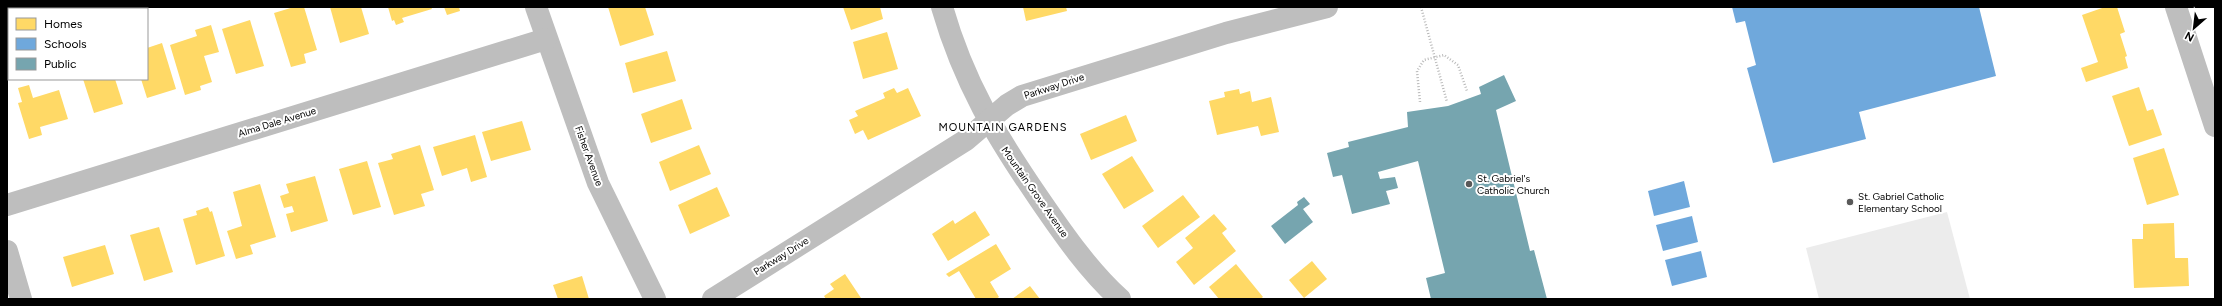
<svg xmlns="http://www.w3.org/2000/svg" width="2222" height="306" font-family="Figtree,sans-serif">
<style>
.green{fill:#ececec}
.homes{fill:#ffd966}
.schools{fill:#6fa8dc}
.public{fill:#76a5af}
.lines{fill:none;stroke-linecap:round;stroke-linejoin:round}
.path{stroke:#b9b9b9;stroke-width:2.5;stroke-dasharray:1 2;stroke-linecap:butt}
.minor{stroke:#bebebe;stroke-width:22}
.poi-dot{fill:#595959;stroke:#fff;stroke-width:1.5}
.labels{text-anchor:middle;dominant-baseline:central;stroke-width:4;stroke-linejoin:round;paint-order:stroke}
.street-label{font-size:10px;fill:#000;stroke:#fff}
.poi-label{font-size:10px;fill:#000;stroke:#fff;text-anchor:start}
.neighbourhood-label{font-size:11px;letter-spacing:1px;fill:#000;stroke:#fff}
</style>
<rect width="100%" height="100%" fill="#fff"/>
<polygon class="green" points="1947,212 1970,299 1819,299 1806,248"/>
<g class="homes">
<polygon points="7,7 47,7 48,9 9,9 9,28 7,28"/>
<polygon points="294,7 304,7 317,50 304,54 306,63 291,67 274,13"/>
<polygon points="330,7 361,7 369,34 340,43"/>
<polygon points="388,7 431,7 432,9 402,18 404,22 396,25 394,20 392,21"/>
<polygon points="444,7 459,7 460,11 447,15"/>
<polygon points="608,7 645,7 654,35 620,46"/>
<polygon points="843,7 880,7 883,19 851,30"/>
<polygon points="1023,7 1066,7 1067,11 1026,21"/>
<polygon points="2105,7 2117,7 2125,32 2120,34 2127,56 2125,57 2128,68 2086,82 2081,68 2098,62 2082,15"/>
<polygon points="250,20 264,66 236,74 222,29"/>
<polygon points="211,25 219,52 204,56 212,82 200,86 201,90 185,95 170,45 197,36 195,30"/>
<polygon points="887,32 898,69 863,79 853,42"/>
<polygon points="162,43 176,89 147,98 141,79 147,79 147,48"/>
<polygon points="667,51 676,81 633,93 625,63"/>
<polygon points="83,79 115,79 123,104 94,113"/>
<polygon points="29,85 33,98 59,90 68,119 40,127 42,135 29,139 18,103 22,102 18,88"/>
<polygon points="2139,87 2147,111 2153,109 2162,135 2129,146 2112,96"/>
<polygon points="894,88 897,93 908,88 921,116 868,140 863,130 855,134 849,120 858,116 855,111 885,98 883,93"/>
<polygon points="1239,89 1240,94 1250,91 1252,102 1271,97 1279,132 1261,136 1258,126 1217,135 1209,101 1225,97 1224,92"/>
<polygon points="682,99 692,129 651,143 641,114"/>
<polygon points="1126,115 1137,141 1091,160 1080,134"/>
<polygon points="522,121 531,150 491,161 482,132"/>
<polygon points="475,135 487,177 471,182 467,168 442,176 433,147"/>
<polygon points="420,145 434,190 421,194 425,206 394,215 378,163 393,159 391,154"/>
<polygon points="699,145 711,174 670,191 659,162"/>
<polygon points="2164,148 2179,195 2147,205 2133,158"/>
<polygon points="1132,156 1154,191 1124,209 1102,174"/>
<polygon points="367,161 381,207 353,215 339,169"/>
<polygon points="315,176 328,221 291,232 286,214 294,212 292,206 284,208 280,196 289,193 286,184"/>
<polygon points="260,184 276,237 250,245 253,254 236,259 227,231 242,226 233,192"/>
<polygon points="717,187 730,216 690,234 678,205"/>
<polygon points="1183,195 1200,217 1158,248 1142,226"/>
<polygon points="208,207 210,212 212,211 225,256 196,265 183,219 197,215 196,211"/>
<polygon points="975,211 990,235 948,261 932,234 953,220 955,224"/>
<polygon points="1214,214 1227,229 1222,233 1236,251 1194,285 1176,262 1193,248 1185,238"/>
<polygon points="2174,223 2175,258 2188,258 2189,286 2134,288 2132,239 2143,239 2143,224"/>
<polygon points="159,227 173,272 144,281 130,235"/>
<polygon points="996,244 1011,269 990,282 999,297 996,299 976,299 959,271 949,277 946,274"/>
<polygon points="105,245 114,274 72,287 63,257"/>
<polygon points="1312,261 1327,279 1304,298 1289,280"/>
<polygon points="1236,264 1263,297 1260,299 1219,299 1209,287"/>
<polygon points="845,274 861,298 826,299 824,296 834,289 830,284"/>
<polygon points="582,276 589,299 558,299 553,285"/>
<polygon points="1030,286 1040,299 1012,299"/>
</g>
<g class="schools">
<polygon points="1732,7 1979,7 1996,76 1859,112 1866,139 1773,163 1747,68 1756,65 1745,21 1736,23"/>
<polygon points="1684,181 1690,207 1654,216 1648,191"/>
<polygon points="1692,216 1698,242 1663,251 1656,225"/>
<polygon points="1701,251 1707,277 1672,286 1665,260"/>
</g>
<g class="public">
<polygon points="1504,75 1516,101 1496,110 1530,251 1534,250 1547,299 1431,299 1426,278 1445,273 1418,161 1378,172 1380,179 1395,177 1398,188 1386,191 1390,204 1352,214 1342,175 1333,177 1327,153 1349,147 1348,142 1408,127 1407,112 1448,106 1481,94 1479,87"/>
<polygon points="1304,197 1310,204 1303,209 1313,222 1285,244 1271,226 1298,205 1297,202"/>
</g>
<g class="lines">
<g class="path">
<polyline points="1421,7 1447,102"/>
<polyline points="1420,102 1417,71 1424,60 1444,55 1458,65 1467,91"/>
</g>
<g class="minor">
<polyline points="536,7 598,183 655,299"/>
<path d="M942,7C964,83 996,136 1040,200C1064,235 1089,271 1120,299"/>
<polyline points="2176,7 2215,126"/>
<polyline points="7,205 546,39"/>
<polyline points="7,251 21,299"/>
<polyline points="713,299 966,140 1007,105 1022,96 1226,33 1327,7"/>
</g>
</g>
<g class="poi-dot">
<circle cx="1469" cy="184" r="4"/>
<circle cx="1850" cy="202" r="4"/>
</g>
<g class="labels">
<g class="street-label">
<text transform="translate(1054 86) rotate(-18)">Parkway Drive</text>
<text transform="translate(277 122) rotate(-17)">Alma Dale Avenue</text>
<text transform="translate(589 156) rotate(70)">Fisher Avenue</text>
<text transform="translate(1035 192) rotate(55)">Mountain Grove Avenue</text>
<text transform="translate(781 256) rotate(-32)">Parkway Drive</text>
</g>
<g class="poi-label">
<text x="1477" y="178">St. Gabriel's<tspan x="1477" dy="12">Catholic Church</tspan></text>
<text x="1858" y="196">St. Gabriel Catholic<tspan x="1858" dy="12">Elementary School</tspan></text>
</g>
<g class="neighbourhood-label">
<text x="1003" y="127">MOUNTAIN GARDENS</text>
</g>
</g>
<rect width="2222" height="306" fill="none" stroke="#000000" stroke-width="16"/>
<rect x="8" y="8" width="140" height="72" fill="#ffffff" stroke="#999999"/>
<rect x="16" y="18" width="20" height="12" fill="#ffd966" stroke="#999999"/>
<text x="44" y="28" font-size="12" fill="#000000">Homes</text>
<rect x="16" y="38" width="20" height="12" fill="#6fa8dc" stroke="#999999"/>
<text x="44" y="48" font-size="12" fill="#000000">Schools</text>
<rect x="16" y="58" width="20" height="12" fill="#76a5af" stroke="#999999"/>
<text x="44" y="68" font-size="12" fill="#000000">Public</text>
<g transform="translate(2194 28) rotate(208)" stroke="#ffffff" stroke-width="3" paint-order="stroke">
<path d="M0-3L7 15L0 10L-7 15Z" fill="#000000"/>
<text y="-6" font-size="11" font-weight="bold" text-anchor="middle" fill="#000000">N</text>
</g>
</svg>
